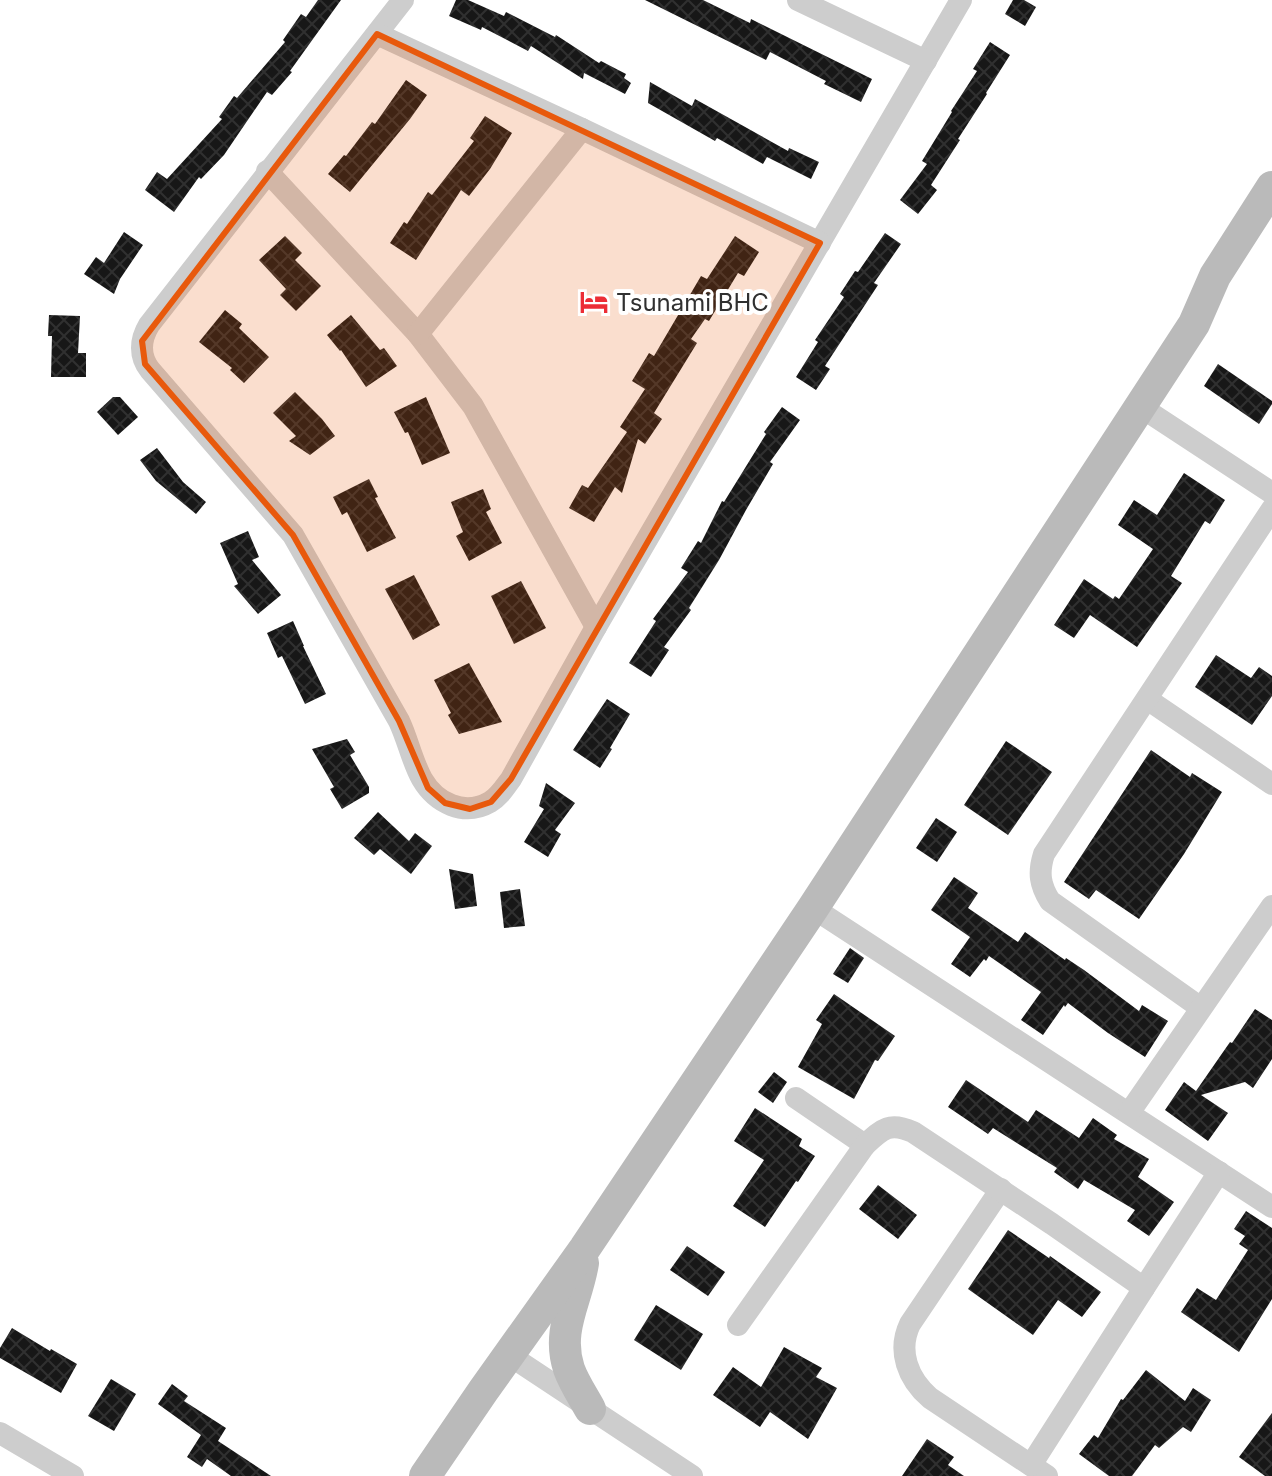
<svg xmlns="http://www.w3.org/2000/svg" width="1272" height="1476" font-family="Inter,sans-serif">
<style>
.building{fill:url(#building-cross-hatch)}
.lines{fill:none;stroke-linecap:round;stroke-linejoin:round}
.minor{stroke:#cdcdcd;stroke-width:22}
.secondary{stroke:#bababa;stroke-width:32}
.marked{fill:#e8590c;fill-opacity:0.2;stroke:#e8590c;stroke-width:6;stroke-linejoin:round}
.labels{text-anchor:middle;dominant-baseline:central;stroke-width:8;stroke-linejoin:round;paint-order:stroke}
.poi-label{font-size:24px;fill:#303030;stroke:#fff;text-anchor:start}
</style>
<defs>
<pattern id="building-cross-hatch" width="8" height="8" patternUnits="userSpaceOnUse" patternTransform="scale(2)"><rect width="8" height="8" fill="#171717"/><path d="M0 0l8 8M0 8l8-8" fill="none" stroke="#303030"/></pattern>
</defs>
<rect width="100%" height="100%" fill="#fff"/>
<g class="building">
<polygon points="318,0 341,0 290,71 292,72 272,95 267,92 224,155 201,179 199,177 174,212 145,190 157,172 167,179 222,119 219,117 234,96 237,98 285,42 283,40 301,14 306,17"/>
<polygon points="456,0 468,0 504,16 506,12 555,37 556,35 599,63 601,61 626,74 624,78 631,83 625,94 584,73 583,79 531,46 528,51 482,27 481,30 449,16"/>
<polygon points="645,0 703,0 750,23 751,19 872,79 861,102 824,84 826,81 770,52 766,60"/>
<polygon points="1013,0 1024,0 1036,7 1025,26 1005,14"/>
<polygon points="990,42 1010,55 986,93 987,94 958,139 960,140 931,185 937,190 918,214 900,200 927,164 922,161 952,112 951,111 977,71 973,69"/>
<polygon points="406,80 427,95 410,119 350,192 328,174 344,155 346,156 372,122 375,124"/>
<polygon points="650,82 692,106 695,99 788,151 789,148 819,162 811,179 767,157 763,164 717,138 715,141 648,103"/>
<polygon points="485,116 512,133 490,169 469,196 461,190 416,260 390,243 404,222 407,224 428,192 432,195 474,141 470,138"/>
<polygon points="124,232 143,245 120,279 114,294 84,274 96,257 104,263"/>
<polygon points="885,233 901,244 874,283 878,285 825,366 830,369 816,390 796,377 818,342 815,340 844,297 840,294 855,271 858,272"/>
<polygon points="285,236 302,253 295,260 321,286 296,311 280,295 286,289 259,260"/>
<polygon points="735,236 759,252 744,276 738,273 709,321 705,319 691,339 697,343 654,413 662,419 645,444 638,439 622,493 615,487 594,522 569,508 582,485 588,488 627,432 620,427 645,389 632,381 649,353 654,356 701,276 707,279"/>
<polygon points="225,310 242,324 239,328 269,357 244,383 230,370 232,368 199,342"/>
<polygon points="49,315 80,316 78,353 86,353 86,377 51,377 52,336 48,336"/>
<polygon points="351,315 380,350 384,348 397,366 366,387 341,350 340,351 327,335"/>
<polygon points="1218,364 1272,401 1272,404 1259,424 1204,386"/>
<polygon points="295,392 322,419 335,436 310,455 289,441 296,436 273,413"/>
<polygon points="113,397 120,397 138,417 118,435 97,412"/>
<polygon points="426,397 450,453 422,465 408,432 405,433 394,412"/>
<polygon points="782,407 800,420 770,462 773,464 746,510 719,560 689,608 691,610 664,647 669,650 651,677 629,663 656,621 653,619 688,572 681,568 698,541 701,543 722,501 724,502 766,434 764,432"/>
<polygon points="157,448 183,482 206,502 196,514 156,481 140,460"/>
<polygon points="1184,473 1225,500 1210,524 1205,521 1171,576 1182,583 1137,647 1090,615 1074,638 1054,625 1084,579 1113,599 1115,596 1119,599 1153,549 1118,525 1134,500 1157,515"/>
<polygon points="369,479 378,497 375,498 396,538 367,552 347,512 342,515 333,497"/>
<polygon points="483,489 491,509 486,512 502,543 469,561 456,536 463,532 451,502"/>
<polygon points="248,531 259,557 252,560 281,595 258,614 234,586 238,584 220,543"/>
<polygon points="414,575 440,625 413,640 385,589"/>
<polygon points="521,581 546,628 514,644 491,596"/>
<polygon points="293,621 304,646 303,646 326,694 305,704 282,656 278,658 267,633"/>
<polygon points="1216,655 1251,678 1259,667 1272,676 1272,696 1252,725 1195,687"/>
<polygon points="469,663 502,722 459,734 448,715 451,713 434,680"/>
<polygon points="607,699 630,714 610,748 612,749 600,768 573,750"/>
<polygon points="347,739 355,752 350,755 369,787 369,793 342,809 330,789 334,787 312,749"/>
<polygon points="1006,741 1052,772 1008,835 964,805"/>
<polygon points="1151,750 1190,777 1192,773 1222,792 1184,854 1139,919 1096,890 1089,899 1064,882"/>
<polygon points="546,783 575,803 555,830 561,834 548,857 524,842 544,809 539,806"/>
<polygon points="378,812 409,841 415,833 432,846 411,874 380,849 374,855 354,838"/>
<polygon points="936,818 957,832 937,862 916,848"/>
<polygon points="449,869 473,874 477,906 455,909"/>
<polygon points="954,877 978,893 968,908 1018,942 1025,932 1065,960 1066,958 1084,970 1139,1011 1142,1005 1168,1021 1145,1057 1108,1033 1068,1003 1065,1007 1064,1005 1043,1035 1021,1020 1041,992 989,956 986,961 984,959 970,977 951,964 970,937 931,910"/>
<polygon points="520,889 525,926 504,928 500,892"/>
<polygon points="850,948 864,958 848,983 833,974"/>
<polygon points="834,994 895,1036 878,1061 875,1060 854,1099 798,1067 822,1024 816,1020"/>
<polygon points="1255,1009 1272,1020 1272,1059 1253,1088 1245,1082 1201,1095 1228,1113 1208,1141 1165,1110 1184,1082 1196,1091 1230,1042 1232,1043"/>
<polygon points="774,1072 787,1082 773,1103 758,1092"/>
<polygon points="966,1080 1028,1122 1036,1110 1079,1138 1093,1118 1117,1135 1114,1139 1149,1159 1138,1177 1174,1202 1149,1236 1127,1221 1135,1210 1084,1180 1078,1189 1054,1172 1057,1168 993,1128 988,1134 948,1107"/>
<polygon points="755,1108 802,1139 799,1146 815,1156 798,1182 796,1181 765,1227 733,1206 764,1160 734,1141"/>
<polygon points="878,1185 917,1215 898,1239 859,1209"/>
<polygon points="1246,1211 1272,1228 1272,1299 1239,1352 1181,1312 1197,1288 1216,1300 1248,1250 1239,1244 1245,1236 1234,1229"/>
<polygon points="1008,1230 1049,1258 1050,1256 1101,1292 1082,1317 1058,1300 1033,1335 968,1289"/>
<polygon points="687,1246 725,1272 708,1296 670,1270"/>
<polygon points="656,1305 703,1334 681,1370 634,1340"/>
<polygon points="12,1328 50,1351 51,1349 77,1364 61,1393 0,1358 0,1348"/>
<polygon points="784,1347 822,1368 816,1377 837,1388 808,1439 770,1412 760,1427 713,1395 733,1367 761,1387"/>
<polygon points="1146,1370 1185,1401 1193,1388 1211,1400 1191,1432 1183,1427 1159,1448 1155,1445 1132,1476 1109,1476 1079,1454 1094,1435 1098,1438 1121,1399 1123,1400"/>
<polygon points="111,1379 136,1394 114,1431 88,1416"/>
<polygon points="172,1384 188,1396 184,1401 226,1428 218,1441 271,1476 231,1476 207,1459 202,1467 187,1457 201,1435 158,1404"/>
<polygon points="1272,1413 1272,1476 1265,1476 1239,1457"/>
<polygon points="927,1439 954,1457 948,1465 964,1476 902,1476"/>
</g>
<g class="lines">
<g class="minor">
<path d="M403,0L149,325C140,340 139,356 150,370L293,535L399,721C408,740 412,761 422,779C436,803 464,817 490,802C499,797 505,787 511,779L596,627L961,0"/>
<polyline points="798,0 926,61"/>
<polyline points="377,34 582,129 820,243"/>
<polyline points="267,171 418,334 473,406 596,627"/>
<polyline points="418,334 582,129"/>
<polyline points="1141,407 1272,493"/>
<polyline points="1147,699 1272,784"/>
<polyline points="813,908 1272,1207"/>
<path d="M1201,1008L1050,901C1040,885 1038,873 1044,854L1272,509"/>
<polyline points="796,1098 865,1145"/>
<polyline points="1129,1113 1272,906"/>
<path d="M1001,1189L910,1324C897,1351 908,1379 930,1398L1047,1476"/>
<polyline points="1144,1288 1219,1172"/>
<path d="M738,1325L865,1145C883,1128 890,1122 913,1132L1052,1224L1144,1288L1031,1465"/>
<polyline points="509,1355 692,1476"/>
<polyline points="0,1433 73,1476"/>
</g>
<g class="secondary">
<path d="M583,1263C577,1301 556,1330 569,1369C574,1383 583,1396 590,1409"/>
<polyline points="425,1476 483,1391 585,1248 813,908 1194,324 1215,276 1272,187"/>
</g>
</g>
<path class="marked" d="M377,34L820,243L511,779L491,802L470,809L445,803L428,788L399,721L293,535L145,364L142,341Z"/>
<defs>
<symbol id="hotel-bare" viewBox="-9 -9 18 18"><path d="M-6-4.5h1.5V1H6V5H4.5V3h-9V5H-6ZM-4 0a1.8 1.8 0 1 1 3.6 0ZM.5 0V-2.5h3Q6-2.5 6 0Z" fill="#ec2d36" stroke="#fff" stroke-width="2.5" paint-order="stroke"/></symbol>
</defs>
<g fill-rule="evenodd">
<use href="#hotel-bare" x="574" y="282" width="40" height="40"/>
</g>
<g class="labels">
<g class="poi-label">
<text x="616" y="302">Tsunami BHC</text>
</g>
</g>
</svg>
